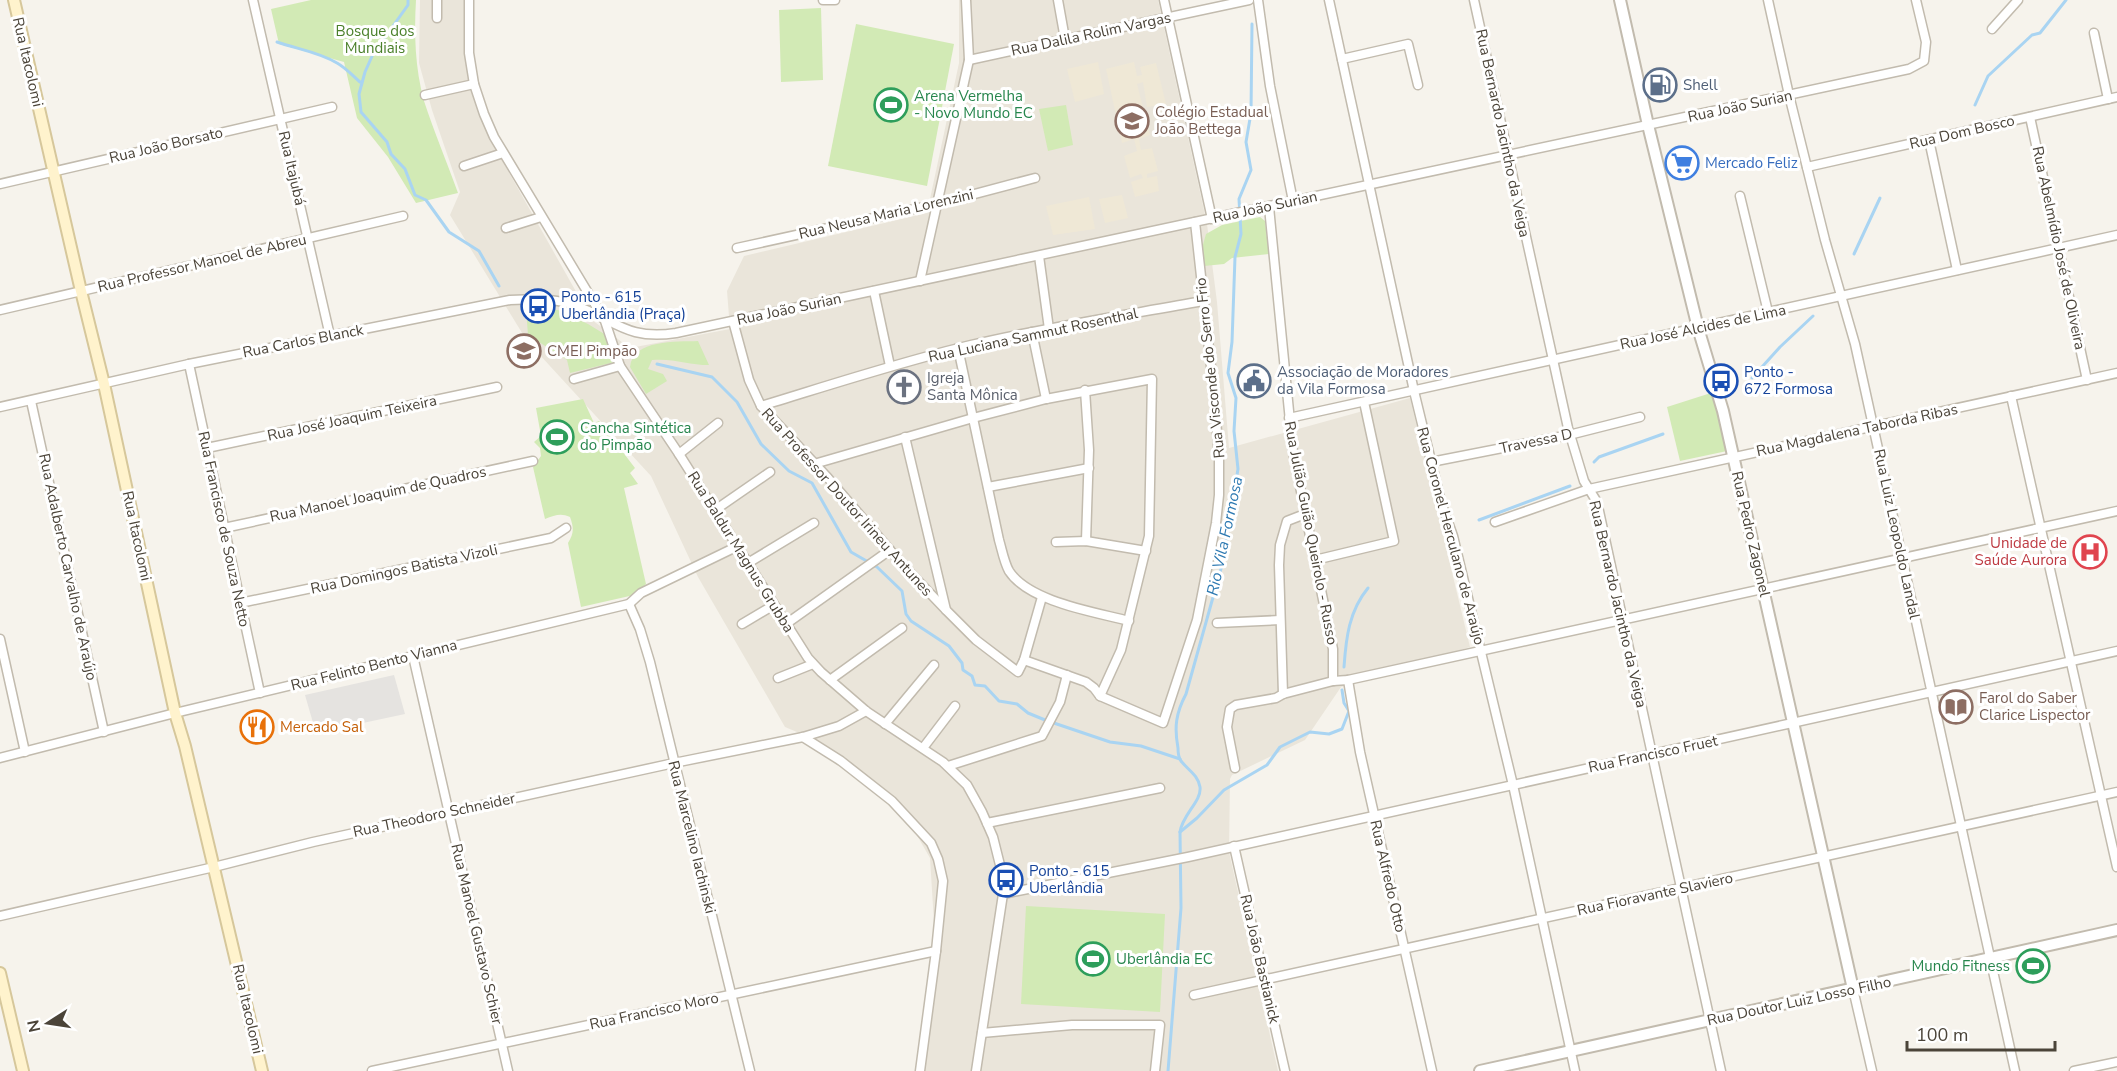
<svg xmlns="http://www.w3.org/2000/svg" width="2117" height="1071" font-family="'Nunito Sans',sans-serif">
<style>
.residential{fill:#eae5da}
.education{fill:#efe8d6}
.green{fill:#d2eab5}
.parking{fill:#e5e3e0}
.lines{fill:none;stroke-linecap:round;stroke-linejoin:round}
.stream{stroke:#a9d4f2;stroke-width:3}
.minor-casing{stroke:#c2bbae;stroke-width:11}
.tertiary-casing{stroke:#c2bbae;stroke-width:14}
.secondary-casing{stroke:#d6c79b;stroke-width:14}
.minor{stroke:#fff;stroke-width:8}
.tertiary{stroke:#fff;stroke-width:10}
.secondary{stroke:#fff3cd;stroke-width:10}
.labels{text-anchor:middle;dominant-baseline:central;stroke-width:6;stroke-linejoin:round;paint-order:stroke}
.park-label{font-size:15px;fill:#4a7f2a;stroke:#fff}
.street-label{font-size:15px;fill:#4b4439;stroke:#fff}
.service-label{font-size:15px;fill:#4e5e75;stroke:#fff;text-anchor:start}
.leisure-label{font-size:15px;fill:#27864d;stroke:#fff;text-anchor:start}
.education-label{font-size:15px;fill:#785e54;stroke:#fff;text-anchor:start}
.shop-label{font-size:15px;fill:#366cbe;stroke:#fff;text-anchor:start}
.transit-label{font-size:15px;fill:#164399;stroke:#fff;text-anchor:start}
.worship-label{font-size:15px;fill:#5b616d;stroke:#fff;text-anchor:start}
.health-label{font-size:15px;fill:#be3a42;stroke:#fff;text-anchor:end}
.food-label{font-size:15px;fill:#c56008;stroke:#fff;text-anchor:start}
.water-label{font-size:16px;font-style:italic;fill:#2e7ab2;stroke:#fff}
</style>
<rect width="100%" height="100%" fill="#f6f3ec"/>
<polygon class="residential" points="420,0 465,0 464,43 470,89 494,146 592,320 630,348 730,329 727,291 744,256 927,213 959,63 959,0 1158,0 1207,224 1217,302 1229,448 1410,398 1470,647 1341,687 1305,740 1232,775 1230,779 1229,852 1278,1071 918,1071 936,955 930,858 911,825 821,742 785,727 698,577 651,476 527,341 450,215 460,192 432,110 419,63"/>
<g class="education">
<polygon points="1098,62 1104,94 1075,102 1067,69"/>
<polygon points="1134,62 1137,76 1142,75 1140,67 1156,63 1166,104 1147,107 1143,82 1137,84 1150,135 1139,139 1141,150 1152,148 1158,171 1147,174 1147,178 1157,176 1159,191 1135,197 1131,182 1143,178 1141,174 1130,178 1124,156 1137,151 1134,139 1122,143 1106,69"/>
<polygon points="1122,195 1128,218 1105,223 1099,199"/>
<polygon points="1089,197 1095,229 1053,235 1046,206"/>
</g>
<g class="green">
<path d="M311,0H416C414,34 415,68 424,101C434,132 447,162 458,193L416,203L388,157L357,118L344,62L279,44L271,9Z"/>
<polygon points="821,8 823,80 781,82 779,10"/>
<polygon points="856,24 954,44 927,186 828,166"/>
<polygon points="1066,105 1073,145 1048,151 1039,109"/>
<polygon points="1260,217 1265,221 1269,254 1232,258 1224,264 1204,266 1202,248 1206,234 1222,225"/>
<polygon points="526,309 558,310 588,324 606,335 615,362 570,373 567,360 528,335"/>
<path d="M698,341L709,365C689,365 673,358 652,360L648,369L663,374L667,381L646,394L630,367C633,339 676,342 698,341Z"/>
<polygon points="1714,392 1727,451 1680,461 1667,407"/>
<path d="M583,399L594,423L599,421L635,468L630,473L638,484L624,488L646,584L634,595L581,607L568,543C574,533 574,528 570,517C561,513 555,515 545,519L533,467L541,456L540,448L534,442L541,436L536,408Z"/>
<polygon points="1026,906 1165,914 1160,1012 1021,1004"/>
</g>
<polygon class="parking" points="394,675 405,714 316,733 305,695"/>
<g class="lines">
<g class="stream">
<polyline points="408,0 408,5 373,54 365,72 359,94 361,112 387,142 391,154 405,169 415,195 426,200 449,232 479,251 499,286"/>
<path d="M277,42C297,49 319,52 337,63C346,68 353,76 360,82"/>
<polyline points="1975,105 1988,76 2032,35 2040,33 2066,0"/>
<polyline points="1854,254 1880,198"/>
<polyline points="657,364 712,377 737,402 761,444 789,471 812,483 851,552 877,567 902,591 906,614 911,621 949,646 962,663 963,670 972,676 975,685 985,686 999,701 1017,704 1028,713 1045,720 1110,742 1141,746 1180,759"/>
<polyline points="1752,378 1780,347 1813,316"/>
<polyline points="1594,462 1599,457 1663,434"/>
<polyline points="1479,520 1570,486"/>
<path d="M1344,667C1346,638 1349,611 1368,588"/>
<polyline points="1180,832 1197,818 1224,790 1267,765 1280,747 1310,732 1329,734 1342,729 1349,711 1344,703 1342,690"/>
<path d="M1168,1071L1181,908L1180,832C1182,815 1202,801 1200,787C1198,775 1188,770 1181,761C1178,757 1178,752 1178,748C1174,727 1176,713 1186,694L1222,565L1238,469L1234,431L1236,398L1228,373L1232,342L1235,257L1241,234L1239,199L1251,170L1246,142L1251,113L1252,24"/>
</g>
<defs>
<g id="minor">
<polyline points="253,0 330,336"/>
<polyline points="469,0 469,53 474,84 484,114 494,137 605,321 620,366 679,454 808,658 821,672 866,711 943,762 967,785 982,812 993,837 1000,865 1003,894 976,1071"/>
<polyline points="823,0 835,0"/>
<polyline points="1058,0 1065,39"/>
<polyline points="1164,0 1212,219"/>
<polyline points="1258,0 1270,86 1293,201"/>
<polyline points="1329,0 1414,391 1441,502 1453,536 1513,785 1575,1071"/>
<polyline points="1474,0 1568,428 1584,481 1597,502 1721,1071"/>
<polyline points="1768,0 1789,95 1825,240 1855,344 2015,1071"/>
<polyline points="437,18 437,0"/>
<polyline points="1992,29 2018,0"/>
<polyline points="2094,33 2108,99"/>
<polyline points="1342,59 1408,44 1418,85"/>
<polyline points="969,60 1249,0"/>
<polyline points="425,95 474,84"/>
<polyline points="2030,117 2087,380"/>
<polyline points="1929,140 1957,270"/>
<polyline points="464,166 503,153"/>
<polyline points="1807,167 2117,97"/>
<polyline points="0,184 332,107"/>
<polyline points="1740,196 1768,312"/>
<polyline points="1269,207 1293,452 1333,649 1333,681"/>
<polyline points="506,228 541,217"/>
<polyline points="737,248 937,204 1035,178"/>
<polyline points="1039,256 1049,329"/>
<polyline points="920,281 969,60 966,0"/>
<polyline points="874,291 890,366"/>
<polyline points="0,310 403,216"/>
<polyline points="733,321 749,380 761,406 828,478 902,564 946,610"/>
<polyline points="1032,332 1046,399"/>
<path d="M958,348L999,540C1002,550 1004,562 1009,571C1029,602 1095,612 1129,621"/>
<polyline points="189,364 260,693"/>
<polyline points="574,379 620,366"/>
<polyline points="1085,390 1089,450 1086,541"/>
<polyline points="2011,396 2117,867"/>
<polyline points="31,401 104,732"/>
<path d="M761,406C830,385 900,362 971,345C1047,327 1126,315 1203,301"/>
<path d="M0,407L189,364L510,300C530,299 551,298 571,304C614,318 625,341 676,333L1909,69L1924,61L1926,42L1916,0"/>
<polyline points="1289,418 2117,235"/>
<polyline points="905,437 946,610 976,640 1018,672 1024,660 1086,682 1094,688 1100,696 1163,723 1197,620 1216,523 1219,495 1219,457 1214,394 1195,222"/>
<polyline points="207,448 497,387"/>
<polyline points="679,454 718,423"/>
<polyline points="1431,462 1569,435 1640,417"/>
<polyline points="814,464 973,418 1046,399 1152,379 1149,536 1121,650 1100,696"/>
<polyline points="988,487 1089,468"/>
<polyline points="715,510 770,472"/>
<polyline points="1495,522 1589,489 2117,373"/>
<polyline points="224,528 533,461"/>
<polyline points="1056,542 1086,541 1146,551"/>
<polyline points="1315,560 1394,541 1364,402"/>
<polyline points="748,563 814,523"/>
<polyline points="240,603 551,538 566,528"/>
<polyline points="629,604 640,629 650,662 750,1071"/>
<polyline points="1217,623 1280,620"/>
<polyline points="742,624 774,605"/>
<polyline points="786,624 890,550"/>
<polyline points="0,639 25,752"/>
<polyline points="413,656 508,1071"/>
<polyline points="1024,660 1042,597"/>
<polyline points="778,678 813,664"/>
<polyline points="830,680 902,628"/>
<polyline points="1348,680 1360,752 1432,1071"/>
<polyline points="1283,694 1279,565 1280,545 1287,521 1305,514"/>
<polyline points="885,724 934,665"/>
<polyline points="803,737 841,761 892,801 931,843 938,859 943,881 936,951 920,1071"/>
<polyline points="923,748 955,706"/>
<polyline points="0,758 175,713 629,604 641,593 738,546"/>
<polyline points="948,766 1042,736 1060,702 1067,675"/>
<polyline points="1235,768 1227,727 1230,709 1236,705 1276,698 1283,694 1333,681 1348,680 2117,511"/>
<polyline points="987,823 1160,788"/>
<polyline points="1234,846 1285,1071"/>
<polyline points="1003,894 1188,857 2117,651"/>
<polyline points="0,916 214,867 313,842 674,763 803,737 839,726 866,711"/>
<polyline points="1853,989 1872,1071"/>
<polyline points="1194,995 2117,792"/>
<polyline points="982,1033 1072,1025 1160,1025 1155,1071"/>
<polyline points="372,1071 936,951"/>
<polyline points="2074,1071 2117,1062"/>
</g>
<g id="tertiary">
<polyline points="1620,0 1648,125 1698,328 1723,411 1853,989"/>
<polyline points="1480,1071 2117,930"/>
</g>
<g id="secondary">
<polyline points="14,0 81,291 104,384 175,713 185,746 262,1071"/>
<polyline points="0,973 23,1071"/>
</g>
</defs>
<use href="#minor" class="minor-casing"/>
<use href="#tertiary" class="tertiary-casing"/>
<use href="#secondary" class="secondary-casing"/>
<use href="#minor" class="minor"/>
<use href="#tertiary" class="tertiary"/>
<use href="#secondary" class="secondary"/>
</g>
<defs>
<symbol id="fuel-ring" viewBox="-11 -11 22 22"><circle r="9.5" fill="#fff" stroke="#5c6f8a" stroke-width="1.5"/><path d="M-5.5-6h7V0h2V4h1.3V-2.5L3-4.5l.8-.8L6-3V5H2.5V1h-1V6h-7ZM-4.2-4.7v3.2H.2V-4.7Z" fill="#5c6f8a"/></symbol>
<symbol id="stadium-ring" viewBox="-11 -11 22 22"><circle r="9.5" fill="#fff" stroke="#2e9e5b" stroke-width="1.5"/><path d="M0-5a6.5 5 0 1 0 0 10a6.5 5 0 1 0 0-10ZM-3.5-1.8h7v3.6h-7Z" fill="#2e9e5b"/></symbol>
<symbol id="school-ring" viewBox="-11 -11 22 22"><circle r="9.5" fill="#fff" stroke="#8d6e63" stroke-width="1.5"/><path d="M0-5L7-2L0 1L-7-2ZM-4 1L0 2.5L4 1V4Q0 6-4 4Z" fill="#8d6e63"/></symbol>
<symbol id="supermarket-ring" viewBox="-11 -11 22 22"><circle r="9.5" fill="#fff" stroke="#3f7fe0" stroke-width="1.5"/><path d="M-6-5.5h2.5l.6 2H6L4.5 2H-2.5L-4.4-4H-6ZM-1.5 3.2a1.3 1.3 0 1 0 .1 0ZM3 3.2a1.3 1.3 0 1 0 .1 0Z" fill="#3f7fe0"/></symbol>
<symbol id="bus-ring" viewBox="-11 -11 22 22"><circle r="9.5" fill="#fff" stroke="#1a4fb4" stroke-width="1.5"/><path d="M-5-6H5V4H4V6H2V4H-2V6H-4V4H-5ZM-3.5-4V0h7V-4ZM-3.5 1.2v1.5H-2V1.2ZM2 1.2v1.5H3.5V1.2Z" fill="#1a4fb4"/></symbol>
<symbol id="civic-ring" viewBox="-11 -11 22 22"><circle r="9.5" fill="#fff" stroke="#5c6f8a" stroke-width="1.5"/><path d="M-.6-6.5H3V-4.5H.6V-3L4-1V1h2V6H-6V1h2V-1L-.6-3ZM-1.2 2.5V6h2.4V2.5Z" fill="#5c6f8a"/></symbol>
<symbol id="church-ring" viewBox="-11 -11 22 22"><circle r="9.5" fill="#fff" stroke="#6b7280" stroke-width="1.5"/><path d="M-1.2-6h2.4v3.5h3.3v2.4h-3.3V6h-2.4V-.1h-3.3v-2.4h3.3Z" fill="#6b7280"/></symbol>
<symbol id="hospital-ring" viewBox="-11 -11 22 22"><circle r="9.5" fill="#fff" stroke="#e0444e" stroke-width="1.5"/><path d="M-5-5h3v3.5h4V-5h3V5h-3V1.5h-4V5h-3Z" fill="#e0444e"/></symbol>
<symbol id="library-ring" viewBox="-11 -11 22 22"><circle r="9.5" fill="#fff" stroke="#8d6e63" stroke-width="1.5"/><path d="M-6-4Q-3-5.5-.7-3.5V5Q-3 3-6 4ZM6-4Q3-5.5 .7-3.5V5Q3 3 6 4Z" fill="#8d6e63"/></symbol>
<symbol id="restaurant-ring" viewBox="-11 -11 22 22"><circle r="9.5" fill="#fff" stroke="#e8710a" stroke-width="1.5"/><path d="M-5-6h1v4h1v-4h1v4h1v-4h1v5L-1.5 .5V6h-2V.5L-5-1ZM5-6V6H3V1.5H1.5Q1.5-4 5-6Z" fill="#e8710a"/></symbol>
</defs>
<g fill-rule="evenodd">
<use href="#fuel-ring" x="1641" y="66" width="38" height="38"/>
<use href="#stadium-ring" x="872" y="86" width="38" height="38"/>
<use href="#school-ring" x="1113" y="102" width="38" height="38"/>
<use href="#supermarket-ring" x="1663" y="144" width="38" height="38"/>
<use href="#bus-ring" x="519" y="287" width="38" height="38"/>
<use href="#school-ring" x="505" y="332" width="38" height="38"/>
<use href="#civic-ring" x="1235" y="362" width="38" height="38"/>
<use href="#bus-ring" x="1702" y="362" width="38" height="38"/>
<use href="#church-ring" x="885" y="368" width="38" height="38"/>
<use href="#stadium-ring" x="538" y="418" width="38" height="38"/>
<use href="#hospital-ring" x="2071" y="533" width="38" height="38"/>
<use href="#library-ring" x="1937" y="688" width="38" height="38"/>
<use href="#restaurant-ring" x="238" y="708" width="38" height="38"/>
<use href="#bus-ring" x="987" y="861" width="38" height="38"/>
<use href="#stadium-ring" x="1074" y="940" width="38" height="38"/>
<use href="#stadium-ring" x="2014" y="947" width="38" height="38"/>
</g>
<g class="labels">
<g class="park-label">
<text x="375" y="31">Bosque dos<tspan x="375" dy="17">Mundiais</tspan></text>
</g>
<g class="street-label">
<text transform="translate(1091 34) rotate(-12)">Rua Dalila Rolim Vargas</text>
<text transform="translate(28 62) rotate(77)">Rua Itacolomi</text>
<text transform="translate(1740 106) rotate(-12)">Rua João Surian</text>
<text transform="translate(1962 132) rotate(-13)">Rua Dom Bosco</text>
<text transform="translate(1503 133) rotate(78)">Rua Bernardo Jacintho da Veiga</text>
<text transform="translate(166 145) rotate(-13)">Rua João Borsato</text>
<text transform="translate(292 168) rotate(77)">Rua Itajubá</text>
<text transform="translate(1265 207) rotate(-12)">Rua João Surian</text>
<text transform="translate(886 214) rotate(-13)">Rua Neusa Maria Lorenzini</text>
<text transform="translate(2059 248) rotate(78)">Rua Abelmídio José de Oliveira</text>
<text transform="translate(202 263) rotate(-13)">Rua Professor Manoel de Abreu</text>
<text transform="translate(789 309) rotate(-12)">Rua João Surian</text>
<text transform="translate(1703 327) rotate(-12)">Rua José Alcides de Lima</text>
<text transform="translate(1033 335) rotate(-12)">Rua Luciana Sammut Rosenthal</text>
<text transform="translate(303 341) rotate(-11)">Rua Carlos Blanck</text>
<text transform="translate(1210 368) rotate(-96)">Rua Visconde do Serro Frio</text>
<text transform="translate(352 418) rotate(-12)">Rua José Joaquim Teixeira</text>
<text transform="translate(1857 430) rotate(-12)">Rua Magdalena Taborda Ribas</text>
<text transform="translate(1536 441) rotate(-12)">Travessa D</text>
<text transform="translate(378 494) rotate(-12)">Rua Manoel Joaquim de Quadros</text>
<text transform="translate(847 502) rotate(48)">Rua Professor Doutor Irineu Antunes</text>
<text transform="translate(224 529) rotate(78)">Rua Francisco de Souza Netto</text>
<text transform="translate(1311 533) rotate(79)">Rua Julião Guião Queirolo - Russo</text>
<text transform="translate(1751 534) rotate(77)">Rua Pedro Zagonel</text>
<text transform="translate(1897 534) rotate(78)">Rua Luiz Leopoldo Landal</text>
<text transform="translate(137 536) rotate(78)">Rua Itacolomi</text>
<text transform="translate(1451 536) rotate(75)">Rua Coronel Herculano de Araújo</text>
<text transform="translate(741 552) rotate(58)">Rua Baldur Magnus Grubba</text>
<text transform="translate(68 567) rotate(78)">Rua Adalberto Carvalho de Araújo</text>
<text transform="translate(404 569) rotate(-12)">Rua Domingos Batista Vizoli</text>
<text transform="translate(1618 604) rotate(77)">Rua Bernardo Jacintho da Veiga</text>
<text transform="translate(374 665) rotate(-14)">Rua Felinto Bento Vianna</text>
<text transform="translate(1653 754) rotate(-12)">Rua Francisco Fruet</text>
<text transform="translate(434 815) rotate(-12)">Rua Theodoro Schneider</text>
<text transform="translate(692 837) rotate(76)">Rua Marcelino Iachinski</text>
<text transform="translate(1388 876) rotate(77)">Rua Alfredo Otto</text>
<text transform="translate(1655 894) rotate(-12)">Rua Fioravante Slaviero</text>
<text transform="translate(477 934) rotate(77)">Rua Manoel Gustavo Schier</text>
<text transform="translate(1260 959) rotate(77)">Rua João Bastianick</text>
<text transform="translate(1799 1001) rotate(-12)">Rua Doutor Luiz Losso Filho</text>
<text transform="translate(248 1009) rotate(77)">Rua Itacolomi</text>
<text transform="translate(654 1011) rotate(-12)">Rua Francisco Moro</text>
</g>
<g class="service-label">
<text x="1683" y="85">Shell</text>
<text x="1277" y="372">Associação de Moradores<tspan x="1277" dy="17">da Vila Formosa</tspan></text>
</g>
<g class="leisure-label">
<text x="914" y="96">Arena Vermelha<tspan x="914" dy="17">- Novo Mundo EC</tspan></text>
<text x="580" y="428">Cancha Sintética<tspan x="580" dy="17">do Pimpão</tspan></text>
<text x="1116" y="959">Uberlândia EC</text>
<text x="2010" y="966" text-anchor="end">Mundo Fitness</text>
</g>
<g class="education-label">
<text x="1155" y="112">Colégio Estadual<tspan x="1155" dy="17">João Bettega</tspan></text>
<text x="547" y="351">CMEI Pimpão</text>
<text x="1979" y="698">Farol do Saber<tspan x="1979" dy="17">Clarice Lispector</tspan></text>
</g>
<g class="shop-label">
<text x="1705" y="163">Mercado Feliz</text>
</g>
<g class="transit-label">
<text x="561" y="297">Ponto - 615<tspan x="561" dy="17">Uberlândia (Praça)</tspan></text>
<text x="1744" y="372">Ponto -<tspan x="1744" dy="17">672 Formosa</tspan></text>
<text x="1029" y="871">Ponto - 615<tspan x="1029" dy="17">Uberlândia</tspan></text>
</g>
<g class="worship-label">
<text x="927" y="378">Igreja<tspan x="927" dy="17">Santa Mônica</tspan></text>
</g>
<g class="health-label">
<text x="2067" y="543">Unidade de<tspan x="2067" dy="17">Saúde Aurora</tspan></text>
</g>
<g class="food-label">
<text x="280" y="727">Mercado Sal</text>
</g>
<g class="water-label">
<text transform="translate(1225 536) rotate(-78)">Rio Vila Formosa</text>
</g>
</g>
<g transform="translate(48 1023) rotate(258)" stroke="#ffffff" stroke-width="4.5" paint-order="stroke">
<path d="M0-4.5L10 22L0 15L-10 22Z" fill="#4b4439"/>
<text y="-9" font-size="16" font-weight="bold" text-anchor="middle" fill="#4b4439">N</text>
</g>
<path d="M1907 1041v9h148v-9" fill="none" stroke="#4b4439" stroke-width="3"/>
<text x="1916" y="1041" font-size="18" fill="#4b4439" stroke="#ffffff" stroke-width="4.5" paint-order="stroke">100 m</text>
</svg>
